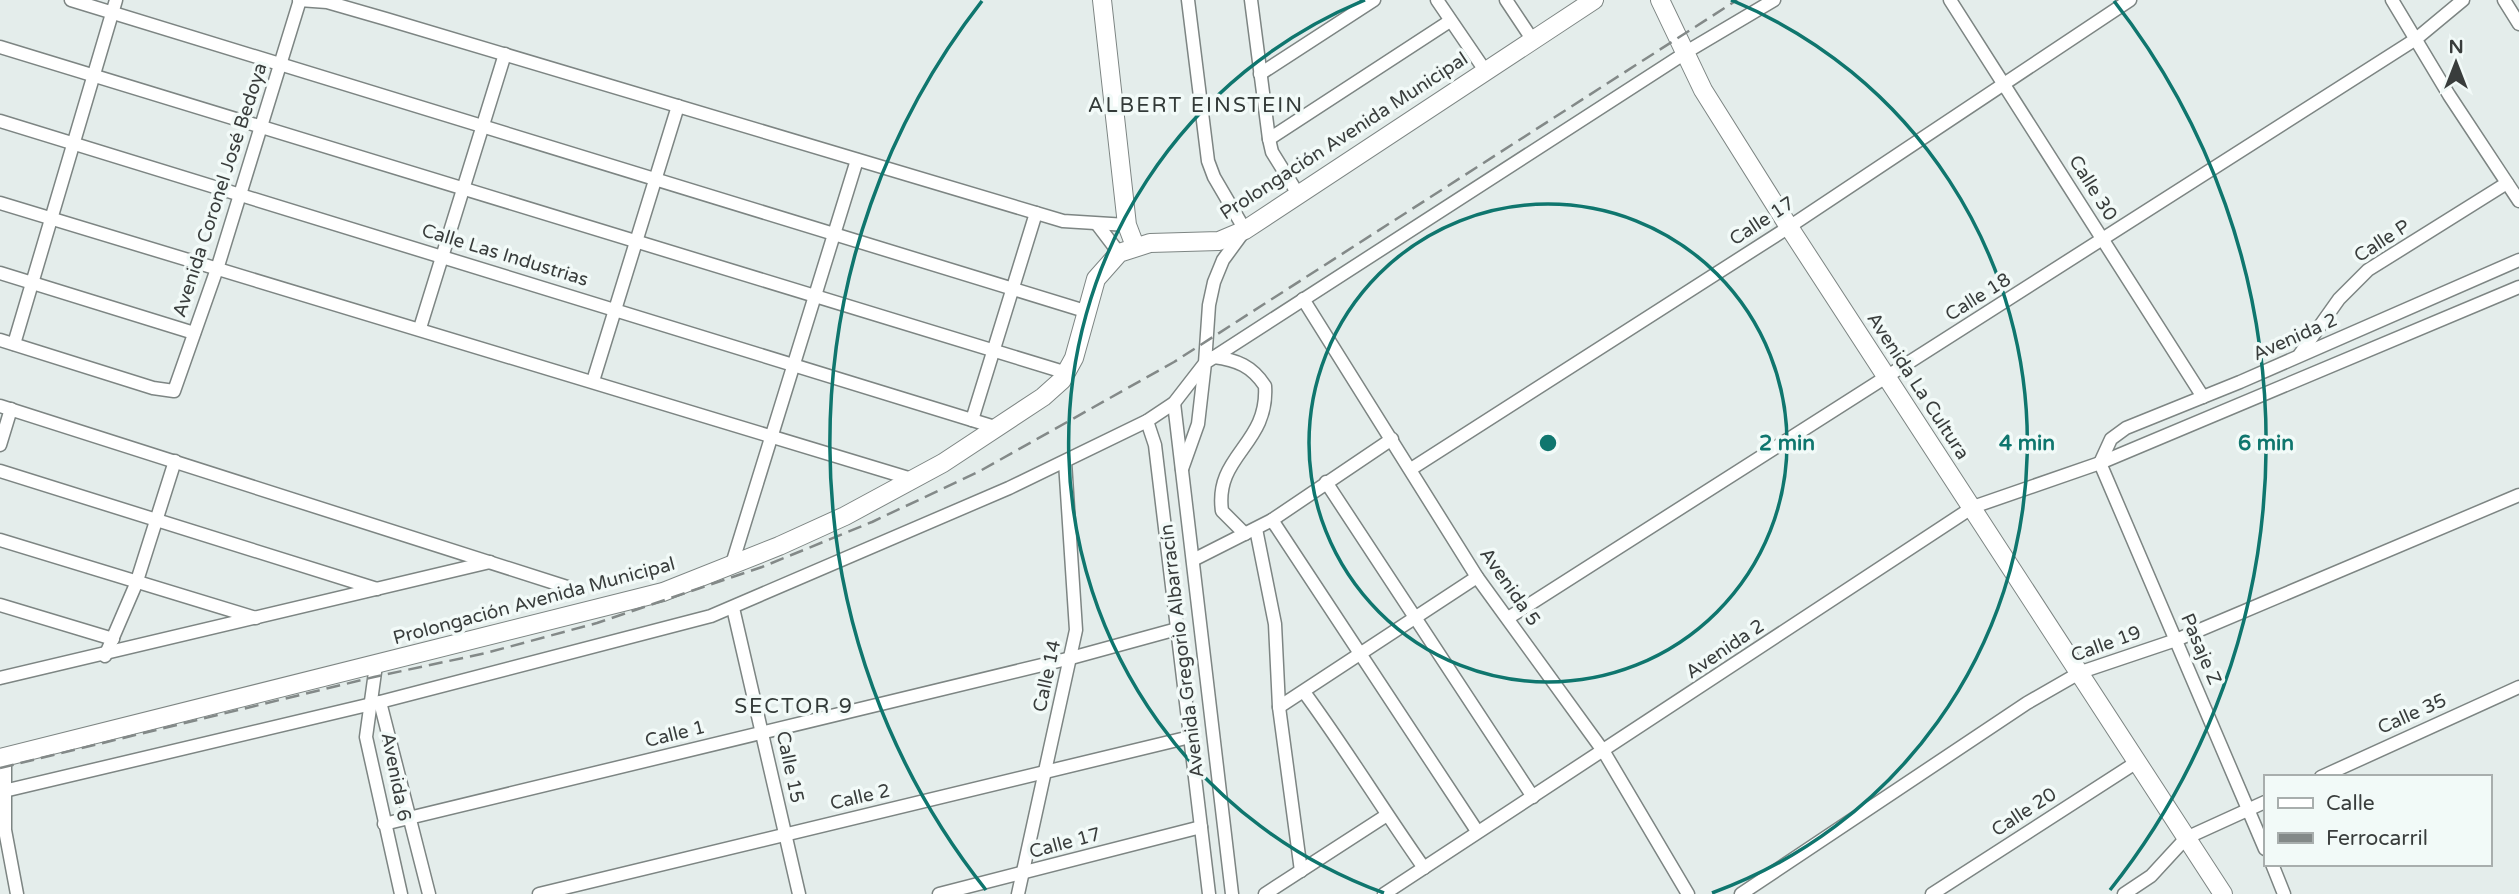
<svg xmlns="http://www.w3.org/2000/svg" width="2519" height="894" font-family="'Varela Round',sans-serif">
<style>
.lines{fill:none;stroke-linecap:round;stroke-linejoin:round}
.street-casing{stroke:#7d8583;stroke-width:15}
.secondary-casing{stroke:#7d8583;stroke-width:20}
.street{stroke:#fff;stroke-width:12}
.secondary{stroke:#fff;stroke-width:18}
.rail{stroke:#838988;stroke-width:2.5;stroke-dasharray:14 7;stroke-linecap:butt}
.ring{fill:none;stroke:#0f766e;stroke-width:3.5}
.labels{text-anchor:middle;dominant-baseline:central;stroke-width:7;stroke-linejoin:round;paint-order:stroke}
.street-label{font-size:19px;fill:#393d3c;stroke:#f2faf8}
.neighbourhood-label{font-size:21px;letter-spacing:2px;fill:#333a38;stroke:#f2faf8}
.centre{fill:#0f766e;stroke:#f2faf8;stroke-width:3.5}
.ring-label{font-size:21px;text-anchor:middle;font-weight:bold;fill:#0f766e;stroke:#f2faf8;stroke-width:7;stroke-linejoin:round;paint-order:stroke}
</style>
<rect width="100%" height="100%" fill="#e4edeb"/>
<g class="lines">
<defs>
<g id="street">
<polyline points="71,0 1085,311"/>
<polyline points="299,0 327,2 386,19 1063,221 1127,225"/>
<polyline points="1251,0 1269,139 1272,152 1298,194"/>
<polyline points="1437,0 1484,69"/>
<polyline points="1506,0 1532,39"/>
<polyline points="1950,0 2203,397"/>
<polyline points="2392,0 2449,95 2519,201"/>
<polyline points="2504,0 2519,24"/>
<polyline points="0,47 1067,373"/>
<polyline points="1260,74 1374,0"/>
<polyline points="0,121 998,428"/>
<polyline points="1269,139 1450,21"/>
<polyline points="0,203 915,480"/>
<polyline points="1097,224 1119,253"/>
<polyline points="0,273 194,333"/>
<polyline points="1303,299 1477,577 1604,752 1688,894"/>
<polyline points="420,328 505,54"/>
<polyline points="0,340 153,388 174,391 218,266 300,0"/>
<polyline points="14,344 116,0"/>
<polyline points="2300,354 2339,299 2368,270 2507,183"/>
<path d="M1214,357C1237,360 1252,366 1265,386C1269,445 1214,455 1222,511L1245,534"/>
<polyline points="593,381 678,106"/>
<polyline points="1174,403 1232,894"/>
<polyline points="0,406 567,587"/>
<polyline points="972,420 1036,213"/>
<polyline points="1147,421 1155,445 1209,894"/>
<polyline points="0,445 11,409"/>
<polyline points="2100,463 2111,439 2126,428 2240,382 2519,260"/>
<polyline points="2100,463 2265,849"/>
<polyline points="1182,469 1198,424 1205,363 1693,48 1774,0"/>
<polyline points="1411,469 1789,227 2130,0"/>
<polyline points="0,471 377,589"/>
<polyline points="1326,482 1533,797"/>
<polyline points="1272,520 1477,831"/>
<polyline points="1256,529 1275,624 1279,707 1301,871"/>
<polyline points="0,540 256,618"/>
<polyline points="1193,560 1272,520 1392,439"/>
<polyline points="732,564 857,160"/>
<polyline points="0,605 113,639"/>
<polyline points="733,608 799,894"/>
<polyline points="1508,618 2416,39 2463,0"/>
<polyline points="105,656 136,584 175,461"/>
<polyline points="376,665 366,737 401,894"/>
<polyline points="0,678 490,562"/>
<path d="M1304,692C1346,749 1383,810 1424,868"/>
<polyline points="380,702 429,894"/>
<polyline points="1279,707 1477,577"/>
<polyline points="5,756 5,830 17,894"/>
<polyline points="2321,777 2519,687"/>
<polyline points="0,792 380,702 711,616 1009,488 1147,421 1174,403 1205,363 1209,305 1214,282 1223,260 1245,230 1214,177 1208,161 1188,0"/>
<polyline points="384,824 1071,658 1177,629"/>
<polyline points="2272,864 2284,894"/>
<polyline points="539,894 1190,737"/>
<polyline points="939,894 1201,827"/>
<polyline points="1018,894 1076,630 1065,462"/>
<polyline points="1265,894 1387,815"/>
<polyline points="1384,894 1973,507 2100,463 2519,287"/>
<polyline points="1741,894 2027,703 2081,672 2176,640 2519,495"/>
<polyline points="1932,894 2137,762"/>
<polyline points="2124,894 2151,876 2186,838 2265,802"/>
</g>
<g id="secondary">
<polyline points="1102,0 1127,225 1135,246"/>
<polyline points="1660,0 1703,90 1789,227 2223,894"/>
<polyline points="0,758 663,592 779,546 845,516 943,463 1043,397 1062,380 1074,358 1096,279 1119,253 1150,243 1219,241 1245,230 1594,0"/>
</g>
</defs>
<use href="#street" class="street-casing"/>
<use href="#secondary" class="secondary-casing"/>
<use href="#street" class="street"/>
<use href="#secondary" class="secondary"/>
<polyline class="rail" points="0,768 374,677 486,653 597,623 762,567 872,522 980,471 1174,362 1737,0"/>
</g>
<g class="ring">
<circle cx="1548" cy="443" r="239"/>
<path d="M1384 893A479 479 0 0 1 1365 0M1731 0A479 479 0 0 1 1712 893"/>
<path d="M986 890A718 718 0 0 1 982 1M2114 1A718 718 0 0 1 2110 890"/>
</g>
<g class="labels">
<g class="street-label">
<text transform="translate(1344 136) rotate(-33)">Prolongación Avenida Municipal</text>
<text transform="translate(2093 188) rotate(58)">Calle 30</text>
<text transform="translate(220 190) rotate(-72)">Avenida Coronel José Bedoya</text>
<text transform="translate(1762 221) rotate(-33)">Calle 17</text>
<text transform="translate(2382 241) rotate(-33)">Calle P</text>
<text transform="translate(505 255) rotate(17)">Calle Las Industrias</text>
<text transform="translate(1978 297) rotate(-32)">Calle 18</text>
<text transform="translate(2295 337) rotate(-24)">Avenida 2</text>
<text transform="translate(1918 386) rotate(57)">Avenida La Cultura</text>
<text transform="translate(1510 587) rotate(55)">Avenida 5</text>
<text transform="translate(534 601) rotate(-15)">Prolongación Avenida Municipal</text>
<text transform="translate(2106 644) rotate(-20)">Calle 19</text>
<text transform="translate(1725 649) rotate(-34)">Avenida 2</text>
<text transform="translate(2201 649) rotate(67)">Pasaje Z</text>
<text transform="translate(1182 651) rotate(-97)">Avenida Gregorio Albarracín</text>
<text transform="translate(1047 676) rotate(-78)">Calle 14</text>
<text transform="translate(2412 714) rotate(-24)">Calle 35</text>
<text transform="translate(675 734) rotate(-14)">Calle 1</text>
<text transform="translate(790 767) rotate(78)">Calle 15</text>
<text transform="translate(396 777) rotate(79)">Avenida 6</text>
<text transform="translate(860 797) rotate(-13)">Calle 2</text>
<text transform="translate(2024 812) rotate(-33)">Calle 20</text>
<text transform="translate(1065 843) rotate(-15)">Calle 17</text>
</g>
<g class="neighbourhood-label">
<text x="1196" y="105">ALBERT EINSTEIN</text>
<text x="794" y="706">SECTOR 9</text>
</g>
</g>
<circle cx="1548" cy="443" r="10" class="centre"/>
<g class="ring-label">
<text x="1787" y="450">2 min</text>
<text x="2027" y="450">4 min</text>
<text x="2266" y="450">6 min</text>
</g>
<rect x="2264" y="775" width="228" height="91" fill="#f2faf8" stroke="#a8aead" stroke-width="2"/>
<rect x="2278" y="798" width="35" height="10" fill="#ffffff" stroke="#a8aead" stroke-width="2"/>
<text x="2326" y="810" font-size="21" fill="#393d3c">Calle</text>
<rect x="2278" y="833" width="35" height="10" fill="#838988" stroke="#a8aead" stroke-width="2"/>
<text x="2326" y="845" font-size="21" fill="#393d3c">Ferrocarril</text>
<g transform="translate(2456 63)" stroke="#f2faf8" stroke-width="5" paint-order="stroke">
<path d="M0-5L12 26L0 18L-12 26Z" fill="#393d3c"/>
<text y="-10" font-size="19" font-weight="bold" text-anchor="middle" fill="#393d3c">N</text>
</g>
</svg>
